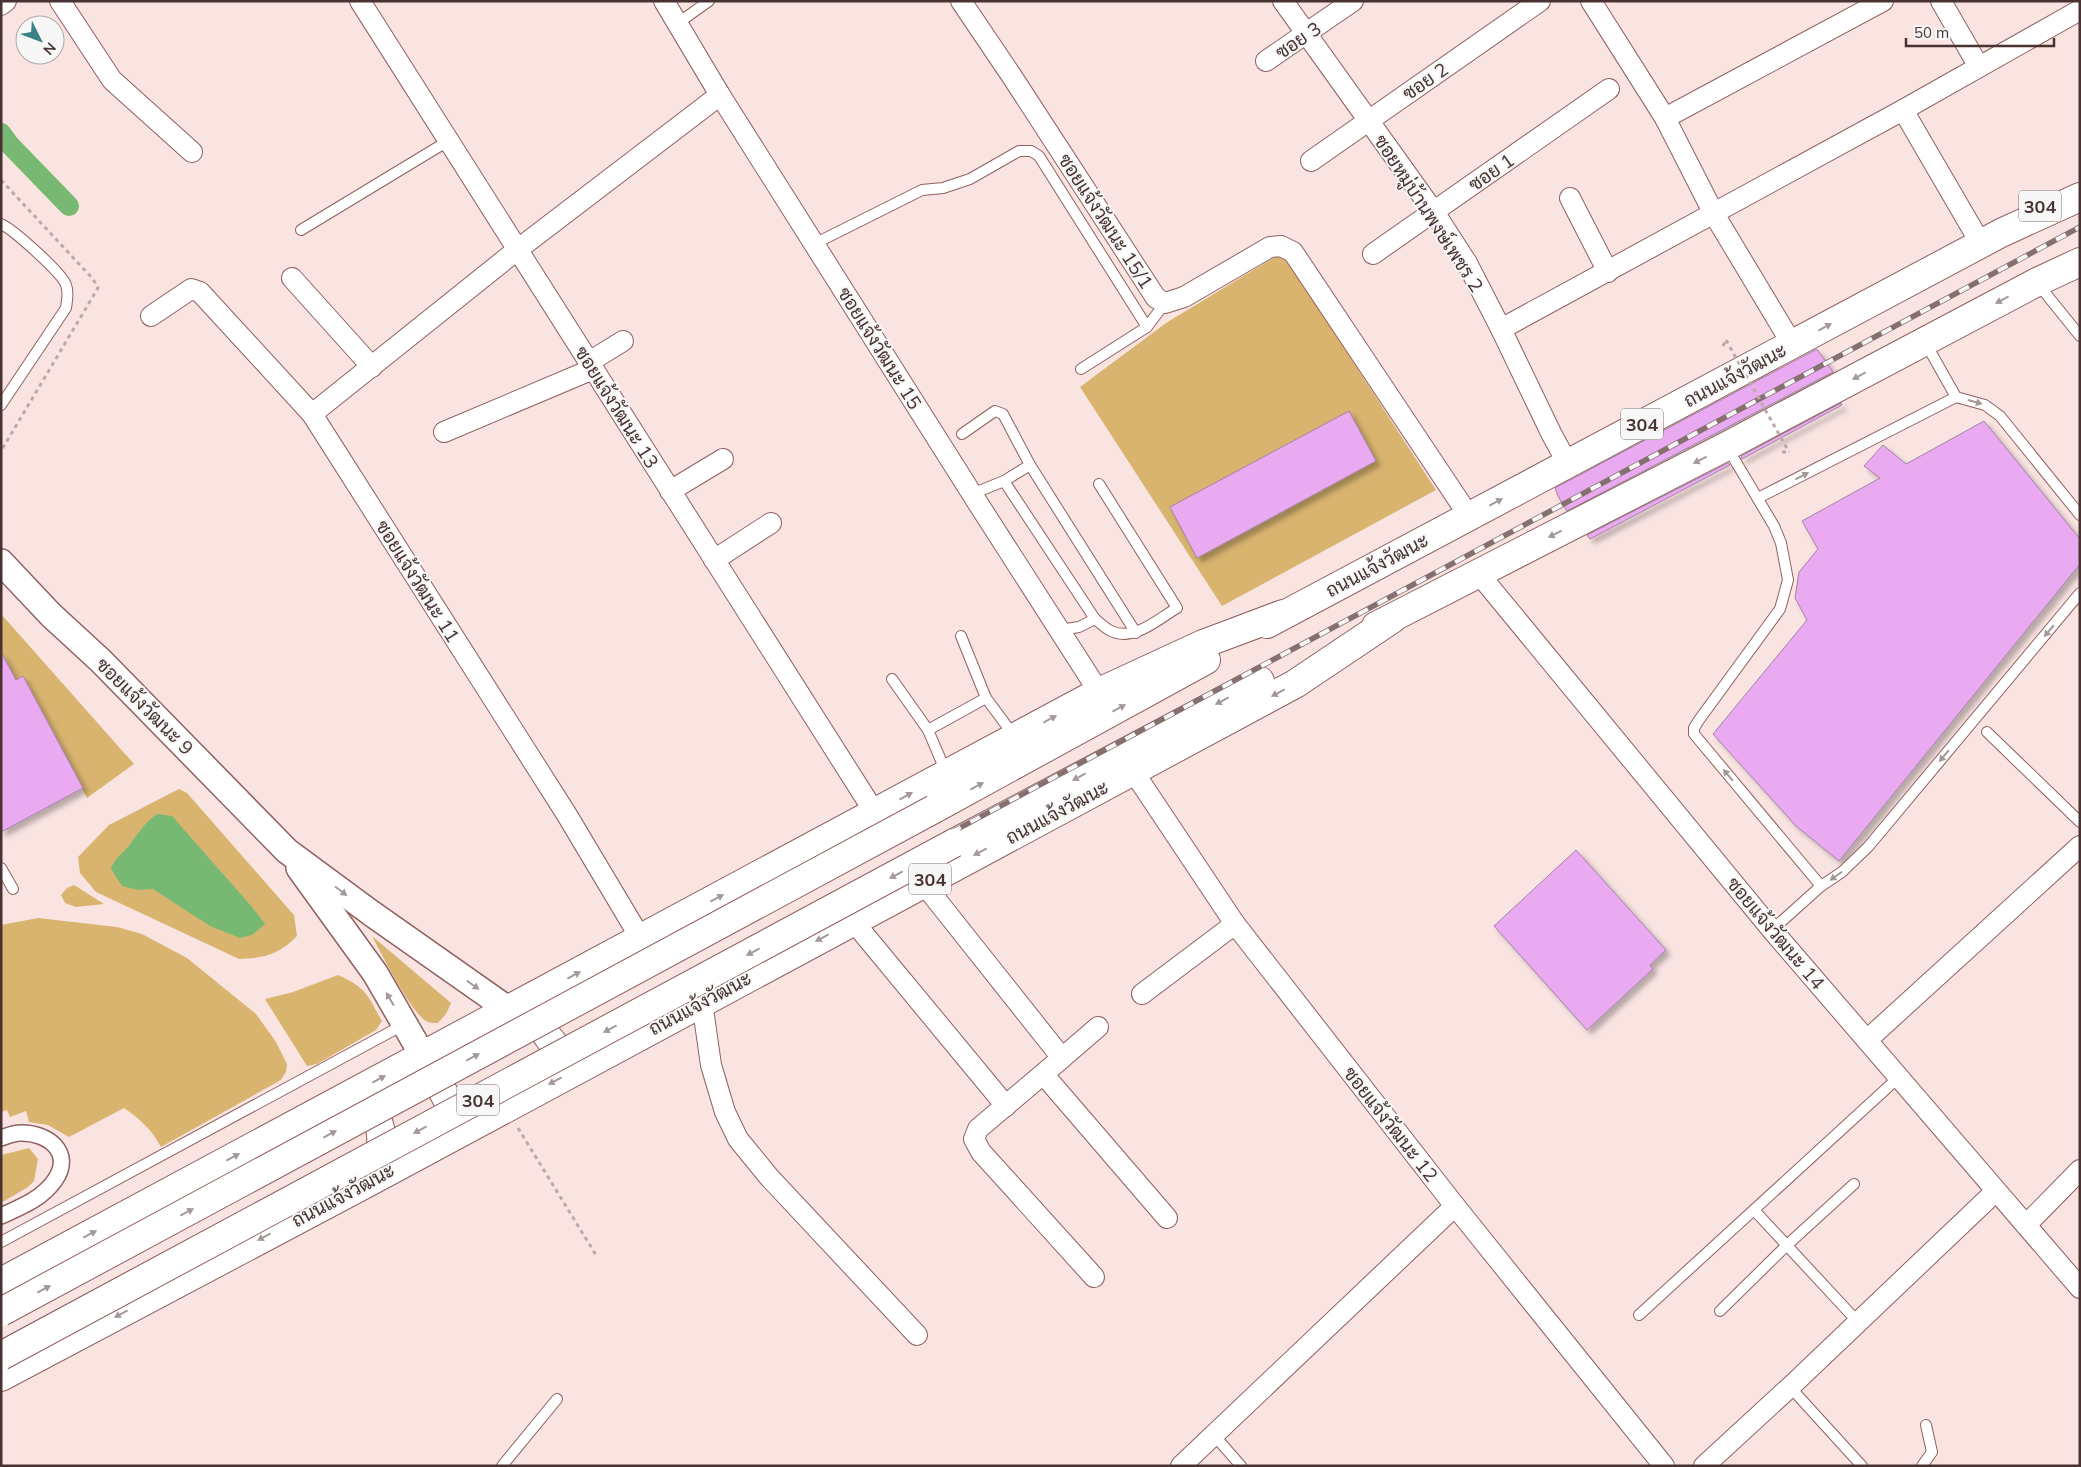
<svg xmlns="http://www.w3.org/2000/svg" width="2081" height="1467" font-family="Mulish,Sarabun,sans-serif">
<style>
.green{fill:#d8b46f}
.water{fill:#77b972}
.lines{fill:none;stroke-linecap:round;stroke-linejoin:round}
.canal{stroke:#77b972;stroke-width:20}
.building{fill:#eaaaf2;stroke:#a283a6;filter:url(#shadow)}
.service-casing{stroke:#8f605e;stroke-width:12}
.pedestrian-casing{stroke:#8f605e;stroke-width:18}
.minor-casing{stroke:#8f605e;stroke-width:22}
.tertiary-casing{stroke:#8f605e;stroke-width:28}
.primary-casing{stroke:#8f605e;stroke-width:30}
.path{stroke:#bea9a7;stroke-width:3;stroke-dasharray:4 4;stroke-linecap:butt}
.service{stroke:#fff;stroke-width:10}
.pedestrian{stroke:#fff;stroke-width:15}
.minor{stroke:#fff;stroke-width:20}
.tertiary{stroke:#fff;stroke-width:25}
.primary{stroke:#fff;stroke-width:28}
.rail-casing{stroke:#85706f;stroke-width:5.5}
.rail{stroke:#f7f7f7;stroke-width:4;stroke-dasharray:11;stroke-linecap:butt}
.primary-bridge-casing{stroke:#8f605e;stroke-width:30;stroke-linecap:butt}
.path-bridge{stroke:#bea9a7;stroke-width:3;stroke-dasharray:4 4;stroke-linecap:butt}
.primary-bridge{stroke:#fff;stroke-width:28}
.oneway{fill:#a49998}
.labels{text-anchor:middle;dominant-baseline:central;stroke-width:4;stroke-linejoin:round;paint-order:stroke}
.shield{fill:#f7f7f7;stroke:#7c6e6d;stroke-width:1}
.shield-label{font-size:18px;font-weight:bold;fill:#483332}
.street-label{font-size:19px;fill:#483332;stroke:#f7f7f7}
</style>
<defs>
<filter id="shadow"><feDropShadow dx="4.5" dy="4.5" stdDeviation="2.5" flood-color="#0004"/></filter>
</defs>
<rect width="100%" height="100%" fill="#fae4e2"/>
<g class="green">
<polygon points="1278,255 1289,263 1436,490 1222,606 1080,387 1166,323"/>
<polygon points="1,614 134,764 87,798 23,676 16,680 1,652"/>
<path d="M179,789L187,793L294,915L297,936C278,955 265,958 239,959L96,892L80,873L78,857L109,825Z"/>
<polygon points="74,885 104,904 76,907 65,903 61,895 67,888"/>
<path d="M38,918L117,927L142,934L187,958L256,1014L276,1042L287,1064L286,1072L281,1080L161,1147C152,1130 140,1119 124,1108L69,1137L48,1125L29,1122L26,1111L10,1117L7,1110L1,1112V925Z"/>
<path d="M372,936L451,1003L446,1014L438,1023C434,1023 430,1023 426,1021C410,1011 382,955 372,936Z"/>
<path d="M338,975C367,988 367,995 382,1021L376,1030L317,1064L307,1066L265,999L293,992Z"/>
<polygon points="29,1148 38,1159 34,1181 28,1187 1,1203 1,1155"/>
</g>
<path class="water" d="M157,814L172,816L252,907L265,924L252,935L240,938L210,926L153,889L139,890L122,886L111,869C114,859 121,855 128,847C137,835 144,823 157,814Z"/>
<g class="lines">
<polyline class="canal" points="1,133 9,144 69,206"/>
</g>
<g class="building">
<polygon points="1817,349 1833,372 1567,511 1558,496 1555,488"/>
<polygon points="1841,403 1842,405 1742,459 1741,456"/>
<polygon points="1349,411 1376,461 1197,558 1170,507"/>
<polygon points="1984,421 2080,539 2080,564 1839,861 1796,826 1713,734 1807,620 1795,598 1799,572 1818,549 1802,521 1880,478 1864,466 1883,445 1906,464"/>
<polygon points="1728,463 1730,465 1590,539 1587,535"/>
<polygon points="1,652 16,680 23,676 83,788 1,832"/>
<polygon points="1576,850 1666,950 1650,965 1653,969 1587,1030 1494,926"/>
</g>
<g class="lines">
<defs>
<g id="service">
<polyline points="678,23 709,1"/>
<path d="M1,224C13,229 63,274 66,285C69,292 67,300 66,308L1,405"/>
<polyline points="301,230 448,141"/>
<polyline points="814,244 922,190 943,188 970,179 1019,151 1031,151 1039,156 1147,327"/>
<polyline points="2038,284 2080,336"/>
<polyline points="1925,342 1956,397 1985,405 2000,416 2080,515"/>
<polyline points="1081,369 1147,327 1165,303"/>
<polyline points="962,434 995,411 1003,414 1030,465 1136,633"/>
<polyline points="1727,447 1774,526 1781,543 1788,580 1780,609 1699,720 1694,728 1694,734 1821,886 1842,872 1868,847 2080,593"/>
<polyline points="1004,481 1095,619"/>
<polyline points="972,494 1004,481 1030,465"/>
<polyline points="1758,498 1956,397"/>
<path d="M1060,630L1079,627L1095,619C1100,623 1105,628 1111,631C1134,642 1158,619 1177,608L1099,484"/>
<polyline points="892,679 928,730 946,772"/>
<polyline points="986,698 1015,737"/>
<polyline points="928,730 986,698 961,636"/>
<polyline points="1987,732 2080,822"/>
<polyline points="1,868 13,889"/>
<polyline points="1772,930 1821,886"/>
<polyline points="1754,1210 1857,1321"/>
<polyline points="1,1242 405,1024"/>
<polyline points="1720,1311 1786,1246 1854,1184"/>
<polyline points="1639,1315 1899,1077"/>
<polyline points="1790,1387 1862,1466"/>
<polyline points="1214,1435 1241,1466"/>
<polyline points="502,1466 557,1399"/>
<polyline points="1922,1466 1932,1452 1926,1425"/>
</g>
<path id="pedestrian" d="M1,1138C7,1136 14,1133 20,1133C47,1132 74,1152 55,1180C42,1199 21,1207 1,1216"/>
<g id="minor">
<polyline points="60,1 112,80 192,152"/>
<polyline points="360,1 875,813"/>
<polyline points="664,1 720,95 972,494 1099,692"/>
<polyline points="961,1 1011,75 1156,298 1165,303 1184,297 1270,247 1281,246 1293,252 1469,516"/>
<polyline points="1283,1 1434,212 1467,263 1501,329 1552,435 1568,464"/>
<polyline points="1591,1 1665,118 1714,214 1792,344"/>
<polyline points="1941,1 1979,67"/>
<polyline points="1,5 6,1"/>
<polyline points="1266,61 1353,1"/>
<polyline points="1903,110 1981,244"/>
<polyline points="1665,118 1883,1"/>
<polyline points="1311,161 1540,1"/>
<polyline points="1570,198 1608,272"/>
<polyline points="1373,254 1609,89"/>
<polyline points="292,278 372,367"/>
<polyline points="151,316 191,289 200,292 312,414 567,815 641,939"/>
<polyline points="1501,329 1903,110 2080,10"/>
<polyline points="589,362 623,341"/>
<polyline points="312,414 517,250 720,95"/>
<polyline points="444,432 593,369"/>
<polyline points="670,491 723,459"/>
<polyline points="714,560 771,523"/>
<polyline points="1479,574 1772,930 2080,1288"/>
<polyline points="1133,771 1235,924 1455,1206 1664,1466"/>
<polyline points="923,883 1062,1058 978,1129 974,1139 981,1152 1094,1277"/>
<polyline points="853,921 1006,1106"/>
<polyline points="1142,994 1235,924"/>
<polyline points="702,1002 711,1065 725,1112 738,1139 769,1177 917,1335"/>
<polyline points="1867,1040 2080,846"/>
<polyline points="1062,1058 1098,1027"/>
<polyline points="1044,1075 1167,1218"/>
<polyline points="2026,1225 2080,1170"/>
<polyline points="1181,1466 1455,1206"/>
<polyline points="1704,1466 1790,1387 1996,1191"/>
</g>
<g id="tertiary">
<polyline points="1,562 51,615 101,661 287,851 371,913 509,1010"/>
<polyline points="299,868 375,973 423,1056"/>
</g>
<g id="primary">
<polyline points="1267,624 2001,233 2080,197"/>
<polyline points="1376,626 1727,446 2037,282 2080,262"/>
<polyline points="934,809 1206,660"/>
<polyline points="954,843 1260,681"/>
<path d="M543,998C529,1022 558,1059 584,1060"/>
<polyline points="424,1057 464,1130"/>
<path d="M352,1101C386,1110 386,1144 374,1170"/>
<polyline points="1,1282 1099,692 1203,644 1283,614"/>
<polyline points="1,1377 369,1182 1295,684 1392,619"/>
</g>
</defs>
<use href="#service" class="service-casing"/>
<use href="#pedestrian" class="pedestrian-casing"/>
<use href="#minor" class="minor-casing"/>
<use href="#tertiary" class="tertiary-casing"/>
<use href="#primary" class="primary-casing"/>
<g class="path">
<polyline points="1,180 93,279 98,288 1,451"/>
<polyline points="1723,346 1726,340"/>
<polyline points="1782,452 1789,452"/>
<polyline points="518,1128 596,1255"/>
</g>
<use href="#service" class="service"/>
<use href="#pedestrian" class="pedestrian"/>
<use href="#minor" class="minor"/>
<use href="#tertiary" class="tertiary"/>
<use href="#primary" class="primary"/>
<defs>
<polyline id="rail" points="1,1342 2080,227"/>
</defs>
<use href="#rail" class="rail-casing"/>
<use href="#rail" class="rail"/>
<defs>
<g id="primary-bridge">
<polyline points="1,1312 934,809"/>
<polyline points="1,1356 954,843"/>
</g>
</defs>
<use href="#primary-bridge" class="primary-bridge-casing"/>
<polyline class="path-bridge" points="1726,340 1789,452"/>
<use href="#primary-bridge" class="primary-bridge"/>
</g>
<defs><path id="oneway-solid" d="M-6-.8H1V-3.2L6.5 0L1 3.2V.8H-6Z" transform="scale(1.25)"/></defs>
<g class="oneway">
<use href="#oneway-solid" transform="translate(2002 300) rotate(152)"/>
<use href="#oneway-solid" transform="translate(1825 327) rotate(-28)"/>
<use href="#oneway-solid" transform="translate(1859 376) rotate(152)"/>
<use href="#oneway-solid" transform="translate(1975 402) rotate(15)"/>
<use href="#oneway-solid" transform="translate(1700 460) rotate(153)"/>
<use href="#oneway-solid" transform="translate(1802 476) rotate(-27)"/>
<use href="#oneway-solid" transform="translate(1496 502) rotate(-28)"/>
<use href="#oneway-solid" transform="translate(1555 534) rotate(153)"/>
<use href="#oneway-solid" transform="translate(2049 631) rotate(130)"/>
<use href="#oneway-solid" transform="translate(1278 693) rotate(152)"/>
<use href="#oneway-solid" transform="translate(1222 701) rotate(152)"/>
<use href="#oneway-solid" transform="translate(1119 708) rotate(-28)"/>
<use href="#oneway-solid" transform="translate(1050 719) rotate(-28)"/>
<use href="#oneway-solid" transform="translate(1944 756) rotate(130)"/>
<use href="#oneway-solid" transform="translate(1728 775) rotate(-130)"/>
<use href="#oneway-solid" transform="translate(1079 777) rotate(152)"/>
<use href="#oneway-solid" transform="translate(977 786) rotate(-28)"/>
<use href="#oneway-solid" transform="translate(906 796) rotate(-29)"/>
<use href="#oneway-solid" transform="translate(980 852) rotate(152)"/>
<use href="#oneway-solid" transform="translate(896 875) rotate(152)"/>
<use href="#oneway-solid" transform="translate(1836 876) rotate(145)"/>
<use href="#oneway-solid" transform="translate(341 891) rotate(37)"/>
<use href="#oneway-solid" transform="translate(717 898) rotate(-28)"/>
<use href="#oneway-solid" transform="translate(822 938) rotate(152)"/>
<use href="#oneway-solid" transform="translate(753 952) rotate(152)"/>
<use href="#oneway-solid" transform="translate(574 975) rotate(-28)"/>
<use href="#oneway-solid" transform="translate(473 985) rotate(35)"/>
<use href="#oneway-solid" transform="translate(390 999) rotate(-121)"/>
<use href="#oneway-solid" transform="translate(610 1029) rotate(152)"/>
<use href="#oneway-solid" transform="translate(473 1057) rotate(-28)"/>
<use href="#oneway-solid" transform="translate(379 1079) rotate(-28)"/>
<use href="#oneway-solid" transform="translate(555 1081) rotate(152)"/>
<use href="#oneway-solid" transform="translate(420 1130) rotate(152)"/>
<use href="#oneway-solid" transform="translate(330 1134) rotate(-28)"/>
<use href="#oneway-solid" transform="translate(233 1157) rotate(-28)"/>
<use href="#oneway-solid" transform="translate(187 1212) rotate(-28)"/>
<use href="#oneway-solid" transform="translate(90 1234) rotate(-28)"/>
<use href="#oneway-solid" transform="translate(264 1237) rotate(152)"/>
<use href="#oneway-solid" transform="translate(44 1289) rotate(-28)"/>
<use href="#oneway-solid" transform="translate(121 1314) rotate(152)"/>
</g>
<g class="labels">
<g class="shield">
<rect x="2019" y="190.5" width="42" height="31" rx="4"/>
<rect x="1621" y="408.5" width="42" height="31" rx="4"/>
<rect x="909" y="863.5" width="42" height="31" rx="4"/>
<rect x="457" y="1084.5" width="42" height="31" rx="4"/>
</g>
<g class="shield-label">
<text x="2040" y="206">304</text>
<text x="1642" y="424">304</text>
<text x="930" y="879">304</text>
<text x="478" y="1100">304</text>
</g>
<g class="street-label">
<text transform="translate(1298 40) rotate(-34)">ซอย 3</text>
<text transform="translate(1425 81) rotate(-35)">ซอย 2</text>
<text transform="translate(1491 172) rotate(-35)">ซอย 1</text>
<text transform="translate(1429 213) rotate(57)">ซอยหมู่บ้านพงษ์เพชร 2</text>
<text transform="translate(1106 221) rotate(57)">ซอยแจ้งวัฒนะ 15/1</text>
<text transform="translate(880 348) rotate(58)">ซอยแจ้งวัฒนะ 15</text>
<text transform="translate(1735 375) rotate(-28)">ถนนแจ้งวัฒนะ</text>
<text transform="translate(617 407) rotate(58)">ซอยแจ้งวัฒนะ 13</text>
<text transform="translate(1377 565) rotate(-28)">ถนนแจ้งวัฒนะ</text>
<text transform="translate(418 581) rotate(58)">ซอยแจ้งวัฒนะ 11</text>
<text transform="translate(145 706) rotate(45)">ซอยแจ้งวัฒนะ 9</text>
<text transform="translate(1057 812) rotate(-28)">ถนนแจ้งวัฒนะ</text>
<text transform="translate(1776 933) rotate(50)">ซอยแจ้งวัฒนะ 14</text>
<text transform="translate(700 1003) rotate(-28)">ถนนแจ้งวัฒนะ</text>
<text transform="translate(1391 1124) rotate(52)">ซอยแจ้งวัฒนะ 12</text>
<text transform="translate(343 1195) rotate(-28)">ถนนแจ้งวัฒนะ</text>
</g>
</g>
<rect width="2081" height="1467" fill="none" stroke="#483332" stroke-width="5"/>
<g transform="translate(40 40) rotate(132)"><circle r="24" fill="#f7f7f7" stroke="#b1a9a8"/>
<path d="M0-4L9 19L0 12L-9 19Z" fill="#3a8288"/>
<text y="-8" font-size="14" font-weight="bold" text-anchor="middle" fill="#483332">N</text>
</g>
<path d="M1906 38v8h148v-8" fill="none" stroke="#483332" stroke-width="2.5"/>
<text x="1914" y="38" font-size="15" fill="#483332" stroke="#f7f7f7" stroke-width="4" paint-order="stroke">50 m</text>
</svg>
